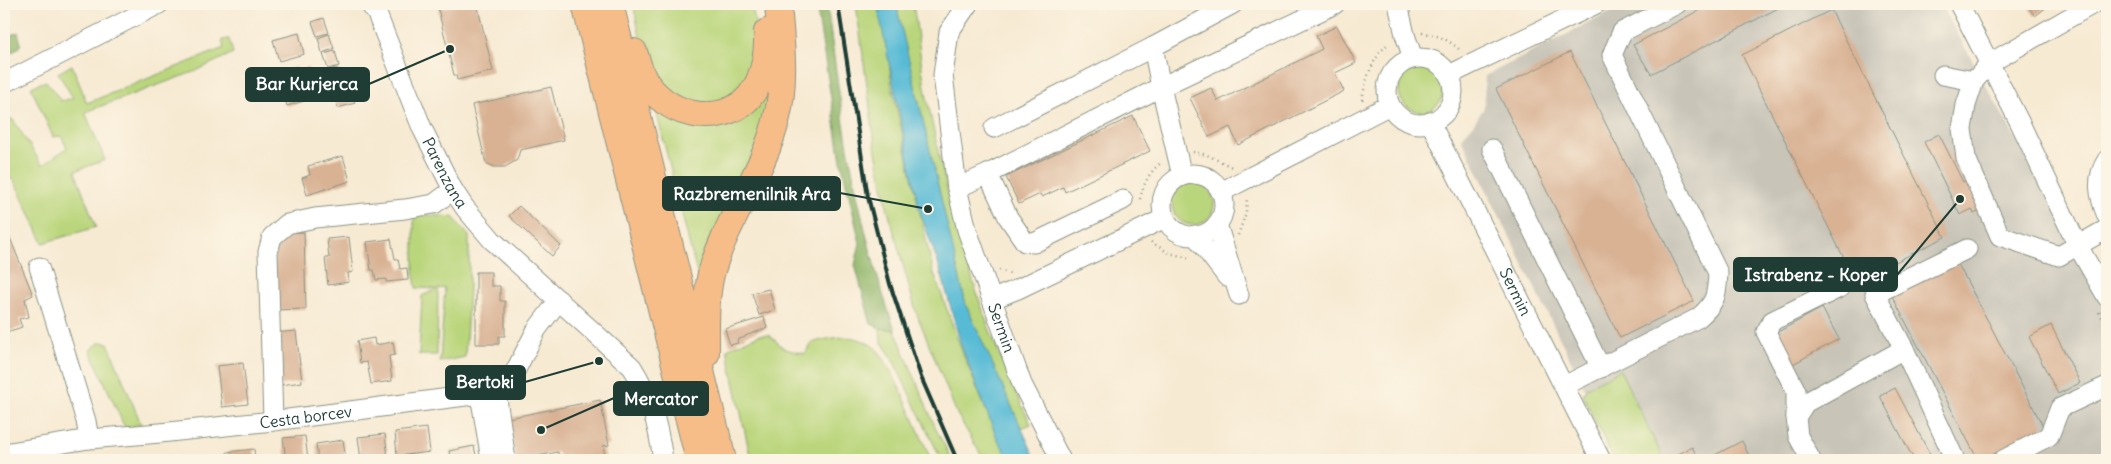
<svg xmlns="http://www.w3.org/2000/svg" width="2111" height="464" font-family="Delius,sans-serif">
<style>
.industrial{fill:#c8c4b8}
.green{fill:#bad67c;stroke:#6c8a58}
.forest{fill:#93b76c;stroke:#597a50}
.water{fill:#58bbd6;stroke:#3c7c85}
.building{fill:#d9b294}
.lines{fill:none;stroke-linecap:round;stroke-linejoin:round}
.minor-casing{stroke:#8b9484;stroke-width:21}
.highway-casing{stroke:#8b9484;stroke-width:28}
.path{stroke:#8b9484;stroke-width:2.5;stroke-dasharray:1 4;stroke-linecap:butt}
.minor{stroke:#fff;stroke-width:19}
.highway{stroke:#f7bd88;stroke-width:26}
.rail{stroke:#1f3d34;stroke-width:4}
.labels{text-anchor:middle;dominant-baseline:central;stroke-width:5;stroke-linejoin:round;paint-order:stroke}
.street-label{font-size:16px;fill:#1f3d34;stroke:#fcf5e5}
.leader{fill:none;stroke:#1f3d34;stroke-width:2}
.callout-dot{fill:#1f3d34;stroke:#fcf5e5;stroke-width:2}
.callout{fill:#1f3d34;stroke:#1f3d34;stroke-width:2}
.callout-label{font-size:18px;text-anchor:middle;font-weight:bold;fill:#fff}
</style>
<rect width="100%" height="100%" fill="#fcf5e5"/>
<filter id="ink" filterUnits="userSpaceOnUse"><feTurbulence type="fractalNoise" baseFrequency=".02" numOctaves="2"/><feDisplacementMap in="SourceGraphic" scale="10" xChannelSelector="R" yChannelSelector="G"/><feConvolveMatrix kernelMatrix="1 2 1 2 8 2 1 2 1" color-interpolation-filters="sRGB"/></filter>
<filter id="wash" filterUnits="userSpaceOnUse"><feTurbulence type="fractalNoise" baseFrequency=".0096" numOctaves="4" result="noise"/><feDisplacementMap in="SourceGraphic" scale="20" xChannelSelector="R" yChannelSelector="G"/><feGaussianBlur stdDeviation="1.12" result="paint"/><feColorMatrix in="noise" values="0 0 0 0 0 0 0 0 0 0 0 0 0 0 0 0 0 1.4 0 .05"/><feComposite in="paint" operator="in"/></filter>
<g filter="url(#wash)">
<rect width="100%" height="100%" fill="#f7ead3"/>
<polygon class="industrial" points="1626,4 1941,4 2107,304 2107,460 1620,460 1461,138 1471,128 1484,108 1485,76"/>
<g class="green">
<path d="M633,4H751C755,19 761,45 756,61C737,114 675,118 649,67C642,54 637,20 633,4Z"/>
<polygon points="856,4 882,4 892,87 933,271 965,359 991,422 1015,460 984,460 957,414 916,312 888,210 876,152"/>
<path d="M897,4H913C919,40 922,77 930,113C952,220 981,326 1031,424L1015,431L975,341L905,58Z"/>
<polygon points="229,39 233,53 196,71 85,112 105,160 75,171 96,227 43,243 14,180 9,178 4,180 4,114 14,121 42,165 67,148 61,136 53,137 31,87 46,81 61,101 73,98 58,73 72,65 87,103 224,48 222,40"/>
<circle cx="1421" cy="90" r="22"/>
<polygon points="772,75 765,131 699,282 655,107 712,126"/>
<circle cx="1193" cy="204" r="21"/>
<polygon points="414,214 453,217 469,236 469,289 465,357 440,362 445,288 438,289 437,355 419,355 422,296 437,289 416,288 414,273"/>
<polygon points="880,328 895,330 936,429 952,460 942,460 938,453 891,356 881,341"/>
<path d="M759,335H769L785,349L805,354L811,343C833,337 854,332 874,347C889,357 922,439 931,460H751L727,349Z"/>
<polygon points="100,342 108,343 141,424 125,428 90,350"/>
<polygon points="1620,370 1664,460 1614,460 1583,395 1586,388"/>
</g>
<g class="forest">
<path d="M816,4H827C841,113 857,226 895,330L880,328L871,324L855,265L860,243L841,161Z"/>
<polygon points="18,32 21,44 18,49 4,56 4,34 6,37"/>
</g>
<polygon class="water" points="877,4 896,4 966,305 1036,460 1010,460 997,438 962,348 940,269 919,209"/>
<g id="blocks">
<g class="building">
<polygon points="459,4 477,4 493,71 457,80 456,75 454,75 438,9"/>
<polygon points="1711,4 1786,4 1651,74 1633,45"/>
<polygon points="2026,4 2051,4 2035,16"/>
<polygon points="1831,10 1945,237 1856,282 1742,55"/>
<polygon points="324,18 329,33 317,36 312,22"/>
<polygon points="1337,26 1356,63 1335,73 1344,91 1238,145 1230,127 1209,137 1190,98 1211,88 1218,101 1322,49 1316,36"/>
<polygon points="299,33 304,54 279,61 273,40"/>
<polygon points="329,34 334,49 322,53 318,38"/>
<polygon points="335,51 339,66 328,69 323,54"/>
<polygon points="1570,52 1694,301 1620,338 1496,89"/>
<polygon points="296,67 297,71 308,67 317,97 287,106 280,83 289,80 286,71"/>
<polygon points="336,68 344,73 355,103 338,108 326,71"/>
<polygon points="551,87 564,140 520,150 517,160 505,167 495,167 486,163 472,105"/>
<polygon points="1133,116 1150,151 1065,192 1063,187 1042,197 1040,194 1019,204 1006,177"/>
<polygon points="1939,134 1963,182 1981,173 1996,202 1974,214 1972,209 1960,215 1924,142"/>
<polygon points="343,156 350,181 307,195 302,178 310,175 308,166"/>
<polygon points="519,206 561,246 552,256 509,216"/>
<polygon points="4,223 33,295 25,299 29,317 19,319 22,327 4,333"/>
<polygon points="304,232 306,309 274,310 274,252 284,233"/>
<polygon points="349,237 353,272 348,273 349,282 328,285 325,258 329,258 327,239"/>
<polygon points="391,239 395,259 398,259 400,269 407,268 408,280 386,282 386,279 376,280 374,270 371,270 367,242"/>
<polygon points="1957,262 2044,428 1983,460 1978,460 1892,296"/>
<polygon points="476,272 491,272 491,286 500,286 500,301 505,301 505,336 499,336 499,344 476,344"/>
<polygon points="769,289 775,310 759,315 752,293"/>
<polygon points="1822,308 1839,339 1793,364 1776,333"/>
<polygon points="764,317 767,328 745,336 745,337 737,340 738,343 730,345 725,329"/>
<polygon points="2051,325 2080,383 2058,394 2029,337"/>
<polygon points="296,331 302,382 281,385 275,333"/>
<polygon points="374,338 375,345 393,342 395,355 389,356 392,381 371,384 367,362 360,363 357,341"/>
<polygon points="243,363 248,404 222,407 217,366"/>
<polygon points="1895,388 1933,460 1914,460 1880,396"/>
<polygon points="600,400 609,445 603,446 606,460 559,460 558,452 516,460 508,418"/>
<polygon points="427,428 430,452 397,456 395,432"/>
<polygon points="385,434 388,458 361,460 358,437"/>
<polygon points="305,436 308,460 286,460 283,438"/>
<polygon points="343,440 346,460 318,460 316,444"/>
<polygon points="1742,441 1751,460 1715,460 1713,456"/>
<polygon points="474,446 477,460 451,460 449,451"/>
<polygon points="1692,447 1699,460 1667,460"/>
<polygon points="254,449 255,460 228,460 227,452"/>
</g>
</g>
</g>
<g filter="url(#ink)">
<use href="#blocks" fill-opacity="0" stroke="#8b9484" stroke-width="1"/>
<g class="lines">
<defs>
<g id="minor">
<path id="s1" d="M370,4L377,14L422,128L453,190L465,208L492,240L632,367C651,397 658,425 663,460"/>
<path id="s2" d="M968,4L949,32L943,75L957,188L967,230L1022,384L1061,460"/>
<polyline points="1398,4 1405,35 1413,58"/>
<polyline points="1959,4 2021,125 2078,246 2107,297"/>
<polyline points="2093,4 1990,63 1974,81 1966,105 1962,129 1966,158 2000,236 2059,256 2107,229"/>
<circle cx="1420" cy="91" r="33"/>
<polyline points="1449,75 1596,4"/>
<polyline points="1943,75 1974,81"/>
<polyline points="4,83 159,4"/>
<path id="s3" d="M1430,122L1601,460"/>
<polyline points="994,128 1153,47"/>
<polyline points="1492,149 1601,368"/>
<path d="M2107,160C2095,178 2099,197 2107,216"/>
<polyline points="988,174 1008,217 1025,242 1034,243 1123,200"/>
<circle cx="1193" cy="205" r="31"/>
<polyline points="1182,176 1161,87 1335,4"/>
<polyline points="957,188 988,174 1161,87 1153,47 1233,4"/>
<polyline points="1221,192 1390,105"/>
<polyline points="1217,224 1239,295"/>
<polyline points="1195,235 1227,277"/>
<polyline points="39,267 86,421 89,439"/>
<polyline points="993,299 1018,289 1165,218"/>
<polyline points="1904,349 1875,294 1967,249"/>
<path d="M1564,386L1698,318C1716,303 1717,295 1718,273L1612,55L1622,32L1677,4"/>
<polyline points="496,392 506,460"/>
<polyline points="480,394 491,460"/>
<polyline points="1796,417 1796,391 1766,332 1772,321 1841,287"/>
<polyline points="273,421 268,252 272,237 287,224 315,218 405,209 434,204 453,190"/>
<path id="s4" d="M4,453L89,439L160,433L273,421L496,392L508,385L537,329L559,300"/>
<polyline points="1811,460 1798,436 1796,417 1805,403 1904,349 1955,460"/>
<polyline points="2003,460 2049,436 2060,408 2107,386"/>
</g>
<g id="highway">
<polyline points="585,4 699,460"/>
<polyline points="610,4 723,460"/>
<path d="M634,52C637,61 640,73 645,81C666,113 710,127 743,103C763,87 768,55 767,32"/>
<path d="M706,354C706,328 705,300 711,274C726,219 764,173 777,117C786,80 781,41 778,4"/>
</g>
</defs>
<use href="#minor" class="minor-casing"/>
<use href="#highway" class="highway-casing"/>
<g class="path">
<path d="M1422,33C1439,35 1449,40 1461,51"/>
<path d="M1362,100C1366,78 1372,58 1389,43"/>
<polyline points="1193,152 1207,155 1232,167"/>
<path d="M1140,199C1144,183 1149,172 1162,162"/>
<polyline points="1238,235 1246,213 1247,197"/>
<polyline points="1151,242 1169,253 1192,259"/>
<polyline points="999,270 1011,274"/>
<polyline points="2099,312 2107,326"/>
</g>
<use href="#minor" class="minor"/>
<use href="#highway" class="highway"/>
<polyline class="rail" points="838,4 868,197 890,284 921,377 957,460"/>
</g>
</g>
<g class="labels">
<g class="street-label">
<text stroke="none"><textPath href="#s1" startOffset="185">Parenzana</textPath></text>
<text stroke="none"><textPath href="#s3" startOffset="190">Sermin</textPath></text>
<text stroke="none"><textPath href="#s2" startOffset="338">Sermin</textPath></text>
<text stroke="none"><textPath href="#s4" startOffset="304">Cesta borcev</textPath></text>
</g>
</g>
<path class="leader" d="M450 49L369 84M928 209L840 193M1960 199L1897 275M599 361L525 382M541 430L614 398"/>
<g class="callout-dot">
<circle cx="450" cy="49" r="5"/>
<circle cx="928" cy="209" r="5"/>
<circle cx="1960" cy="199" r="5"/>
<circle cx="599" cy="361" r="5"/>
<circle cx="541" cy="430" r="5"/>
</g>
<g class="callout">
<rect x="246" y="68" width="123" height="33" rx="5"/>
<rect x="663" y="177" width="177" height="33" rx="5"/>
<rect x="1734" y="258" width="163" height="33" rx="5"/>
<rect x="446" y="366" width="79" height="33" rx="5"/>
<rect x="614" y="382" width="94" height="33" rx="5"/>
</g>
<g class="callout-label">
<text x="307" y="90">Bar Kurjerca</text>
<text x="752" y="200">Razbremenilnik Ara</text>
<text x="1816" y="281">Istrabenz - Koper</text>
<text x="485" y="388">Bertoki</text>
<text x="661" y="405">Mercator</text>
</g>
<rect width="2111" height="464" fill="none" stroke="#fcf5e5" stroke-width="20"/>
</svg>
